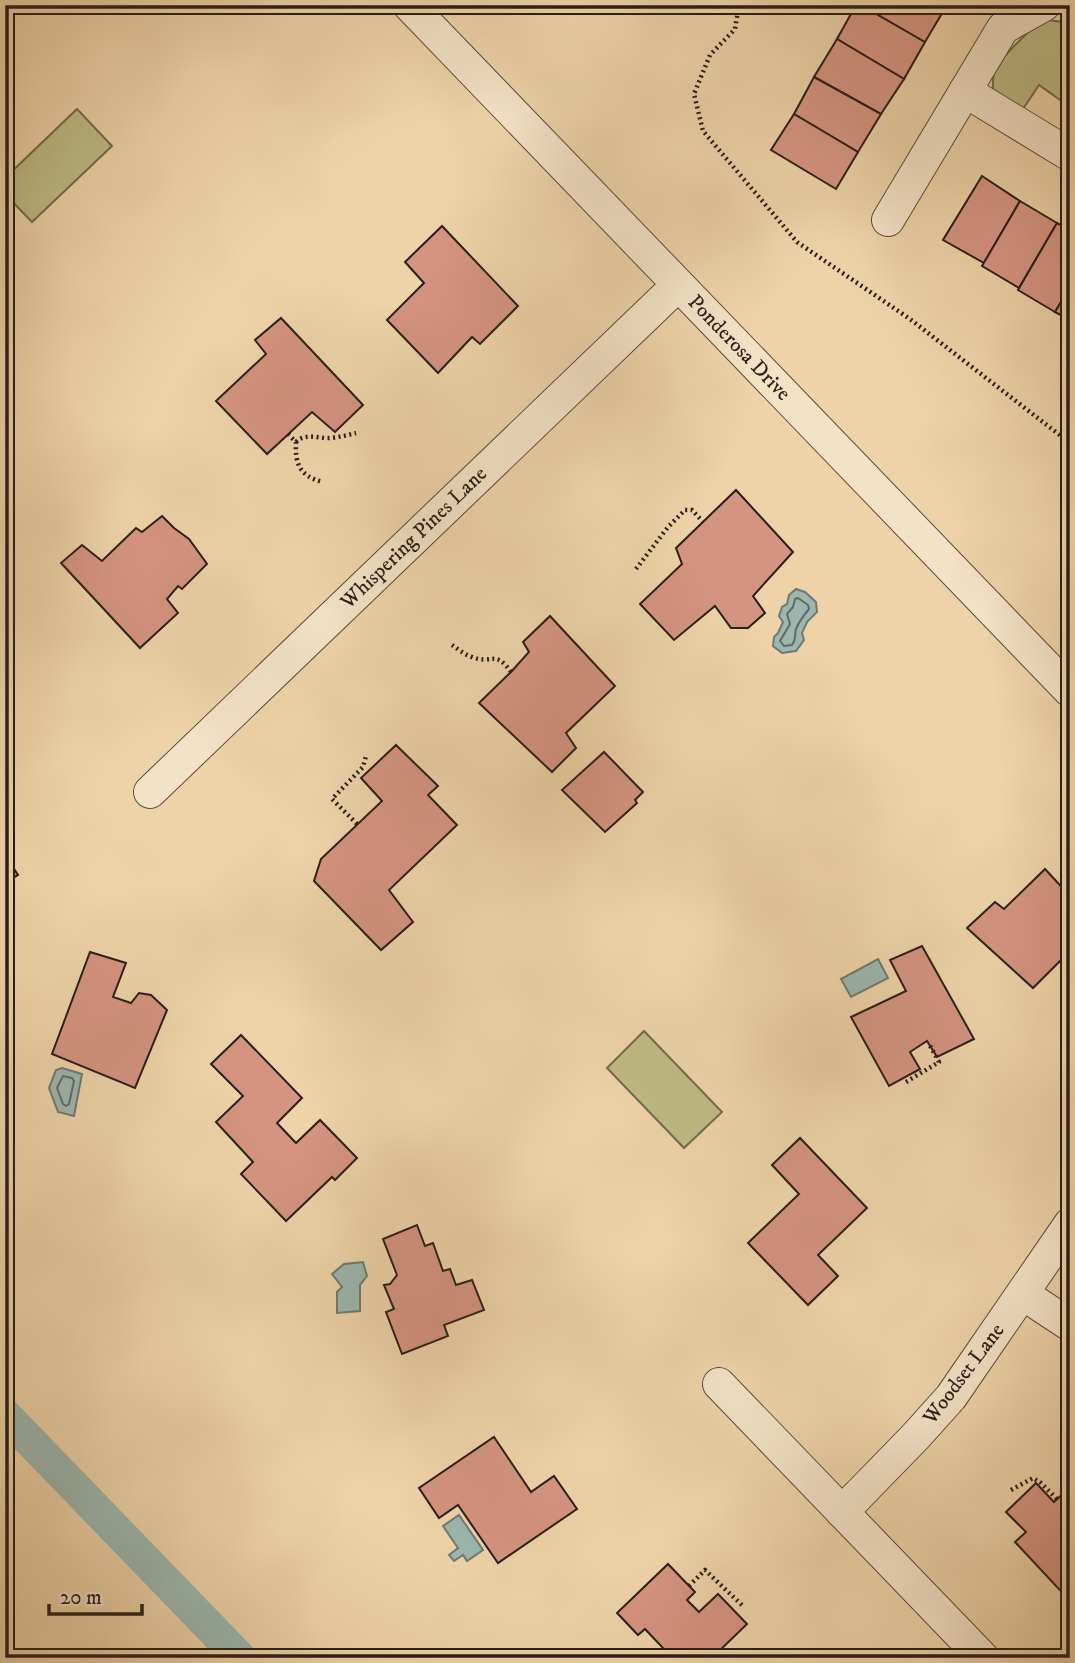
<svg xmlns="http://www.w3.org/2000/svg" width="1075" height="1663" font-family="'IM FELL DW Pica',serif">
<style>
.green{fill:#bebb85;stroke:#746c4e;stroke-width:2}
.water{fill:#9bb7af;stroke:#6e7a72;stroke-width:2}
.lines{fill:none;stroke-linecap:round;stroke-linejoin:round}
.shore{stroke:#626a63;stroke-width:2}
.canal{stroke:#9bb7af;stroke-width:33}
.building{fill:#d59481;stroke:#2a1e17;stroke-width:2}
.minor-casing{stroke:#5b4b3c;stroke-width:34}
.path{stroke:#2a1e17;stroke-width:4.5;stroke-dasharray:2 3.5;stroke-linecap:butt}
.minor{stroke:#f4e2c7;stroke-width:32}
.labels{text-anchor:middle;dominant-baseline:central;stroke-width:5;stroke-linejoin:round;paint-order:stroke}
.street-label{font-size:21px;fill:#2a1e17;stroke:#f4e2c7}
</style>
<rect width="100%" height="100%" fill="#eed3a9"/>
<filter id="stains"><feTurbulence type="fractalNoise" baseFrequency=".00286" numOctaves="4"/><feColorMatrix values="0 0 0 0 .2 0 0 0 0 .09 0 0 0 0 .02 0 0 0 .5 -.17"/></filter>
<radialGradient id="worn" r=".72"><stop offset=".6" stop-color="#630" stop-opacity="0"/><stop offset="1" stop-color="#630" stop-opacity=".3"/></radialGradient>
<g class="green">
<path d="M1040,19L1070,23V59L1061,64L1070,80V107L1039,85L1023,109L993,92C993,85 992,76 995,70C1004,52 1027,36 1040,19Z"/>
<polygon points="77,109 112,146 32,222 5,194 5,178"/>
<polygon points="644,1031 722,1112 684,1148 607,1068"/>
</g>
<g class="water">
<polygon points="796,589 805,592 816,602 817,612 807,622 802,633 804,640 796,651 782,653 773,646 774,637 778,633 783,622 779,616 782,607 787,604 789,595"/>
<polygon points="878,959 888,978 851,997 841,979"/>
<polygon points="62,1068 82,1074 74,1116 58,1112 49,1088 56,1070"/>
<polygon points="363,1262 367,1276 360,1285 360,1311 337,1313 337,1292 342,1287 332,1274 344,1264"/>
<polygon points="459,1515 483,1550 467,1561 463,1555 454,1561 449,1555 458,1548 443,1526"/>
</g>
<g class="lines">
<g class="shore">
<path d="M798,598L808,605L809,609C804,615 799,621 796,629C794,636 797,638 792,645L784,646L780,641L790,624L787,614L793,607L795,599Z"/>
<polygon points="63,1076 72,1078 74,1081 69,1104 66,1106 63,1104 57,1088"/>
</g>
<polyline class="canal" points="5,1415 240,1658"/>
</g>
<g class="building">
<polygon points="856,5 861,5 925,42 904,79 837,39"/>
<polygon points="861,5 947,5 925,42"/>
<polygon points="837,39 904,79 881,114 814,77"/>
<polygon points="814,77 881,114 858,152 794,114"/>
<polygon points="794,114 858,152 836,189 771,150"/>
<polygon points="982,176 1020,201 984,263 943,240"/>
<polygon points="1020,201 1057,223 1019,288 982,266"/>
<polygon points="1057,223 1070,230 1070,287 1055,312 1018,290"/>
<polygon points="442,226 518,306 480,344 472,337 438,373 387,320 424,283 405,262"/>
<polygon points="1070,287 1070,320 1055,312"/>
<polygon points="281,318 363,405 335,432 312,412 267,454 216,401 266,354 255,340"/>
<polygon points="736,490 793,552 753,596 765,613 748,628 731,628 715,606 674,640 640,604 682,564 676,548"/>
<polygon points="162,516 174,528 189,539 207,564 182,589 178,586 167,599 178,613 140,648 61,563 82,545 102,561 136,528 142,532"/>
<polygon points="550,616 615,686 566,733 576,748 552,772 479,703 511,672 529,652 523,642"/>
<polygon points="396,745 438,786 428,795 457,825 389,890 413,922 381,950 314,881 321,859 382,801 361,778"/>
<polygon points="604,752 643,792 635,800 637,803 605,832 562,790"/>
<polygon points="5,855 18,875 5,883"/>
<polygon points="1045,869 1070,896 1070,951 1033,988 967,928 995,902 1004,909"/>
<polygon points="922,946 974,1039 937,1057 927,1041 910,1052 920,1069 889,1086 851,1017 906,991 890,960"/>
<polygon points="90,952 126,963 113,997 131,1003 139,993 151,995 167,1010 135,1088 52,1054"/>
<polygon points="241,1035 302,1098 277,1123 296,1143 320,1120 357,1158 335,1180 332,1177 286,1221 241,1174 253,1162 216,1122 243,1096 211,1064"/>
<polygon points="800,1138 867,1208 818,1255 838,1276 808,1305 748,1243 799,1194 772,1165"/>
<polygon points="417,1225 425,1246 433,1243 443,1271 450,1269 456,1285 472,1280 484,1310 444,1325 448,1336 402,1354 386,1312 394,1309 384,1285 390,1284 397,1275 383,1239"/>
<polygon points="494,1437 531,1492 554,1476 577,1509 498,1563 458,1505 439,1518 419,1488"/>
<polygon points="1036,1483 1054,1502 1070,1487 1070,1601 1015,1542 1026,1532 1006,1512"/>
<polygon points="668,1564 695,1592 687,1600 699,1612 718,1594 747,1624 712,1658 662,1658 663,1648 645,1629 638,1635 617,1613"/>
</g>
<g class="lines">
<defs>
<g id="minor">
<polyline points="409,5 1070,691"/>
<polyline points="965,91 1070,155"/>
<polyline points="888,220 1003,28 1044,5"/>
<polyline points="150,792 678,285"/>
<polyline points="1023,1294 1070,1325"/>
<polyline points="719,1384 983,1658"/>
<polyline points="842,1512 916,1436 951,1397 1070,1224"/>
</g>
</defs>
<use href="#minor" class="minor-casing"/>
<g class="path">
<polyline points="739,5 735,29 710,55 694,94 703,131 797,242 910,319 1070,443"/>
<path d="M288,434L296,442C295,464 299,475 322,482"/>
<path d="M296,442C306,432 319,439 331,438C340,437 348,435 356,433"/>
<polyline points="636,569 668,527 685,510 692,510 703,522"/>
<path d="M452,645C458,649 465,655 472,657C492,665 495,649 511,672"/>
<polyline points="357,824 332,799 363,767 366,756"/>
<polyline points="906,1082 939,1062 929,1044"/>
<polyline points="1011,1490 1033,1478 1041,1483 1057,1499"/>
<polyline points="689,1586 705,1570 744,1607"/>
</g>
<use href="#minor" class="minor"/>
</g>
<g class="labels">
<g class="street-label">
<text transform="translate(739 348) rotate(46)">Ponderosa Drive</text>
<text transform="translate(414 538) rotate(-44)">Whispering Pines Lane</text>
<text transform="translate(964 1374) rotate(-53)">Woodset Lane</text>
</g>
</g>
<rect width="1075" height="1663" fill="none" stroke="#eed3a9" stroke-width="28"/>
<rect x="7" y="7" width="1061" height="1649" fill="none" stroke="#2a1e17" stroke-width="3.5"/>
<rect x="14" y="14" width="1047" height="1635" fill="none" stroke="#2a1e17" stroke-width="2"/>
<path d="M49 1604v10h93v-10" fill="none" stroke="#2a1e17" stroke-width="3.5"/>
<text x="60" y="1604" font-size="21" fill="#2a1e17" stroke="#f4e2c7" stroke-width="5" paint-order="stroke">20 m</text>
<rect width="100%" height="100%" filter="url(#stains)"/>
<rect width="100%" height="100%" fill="url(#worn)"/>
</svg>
